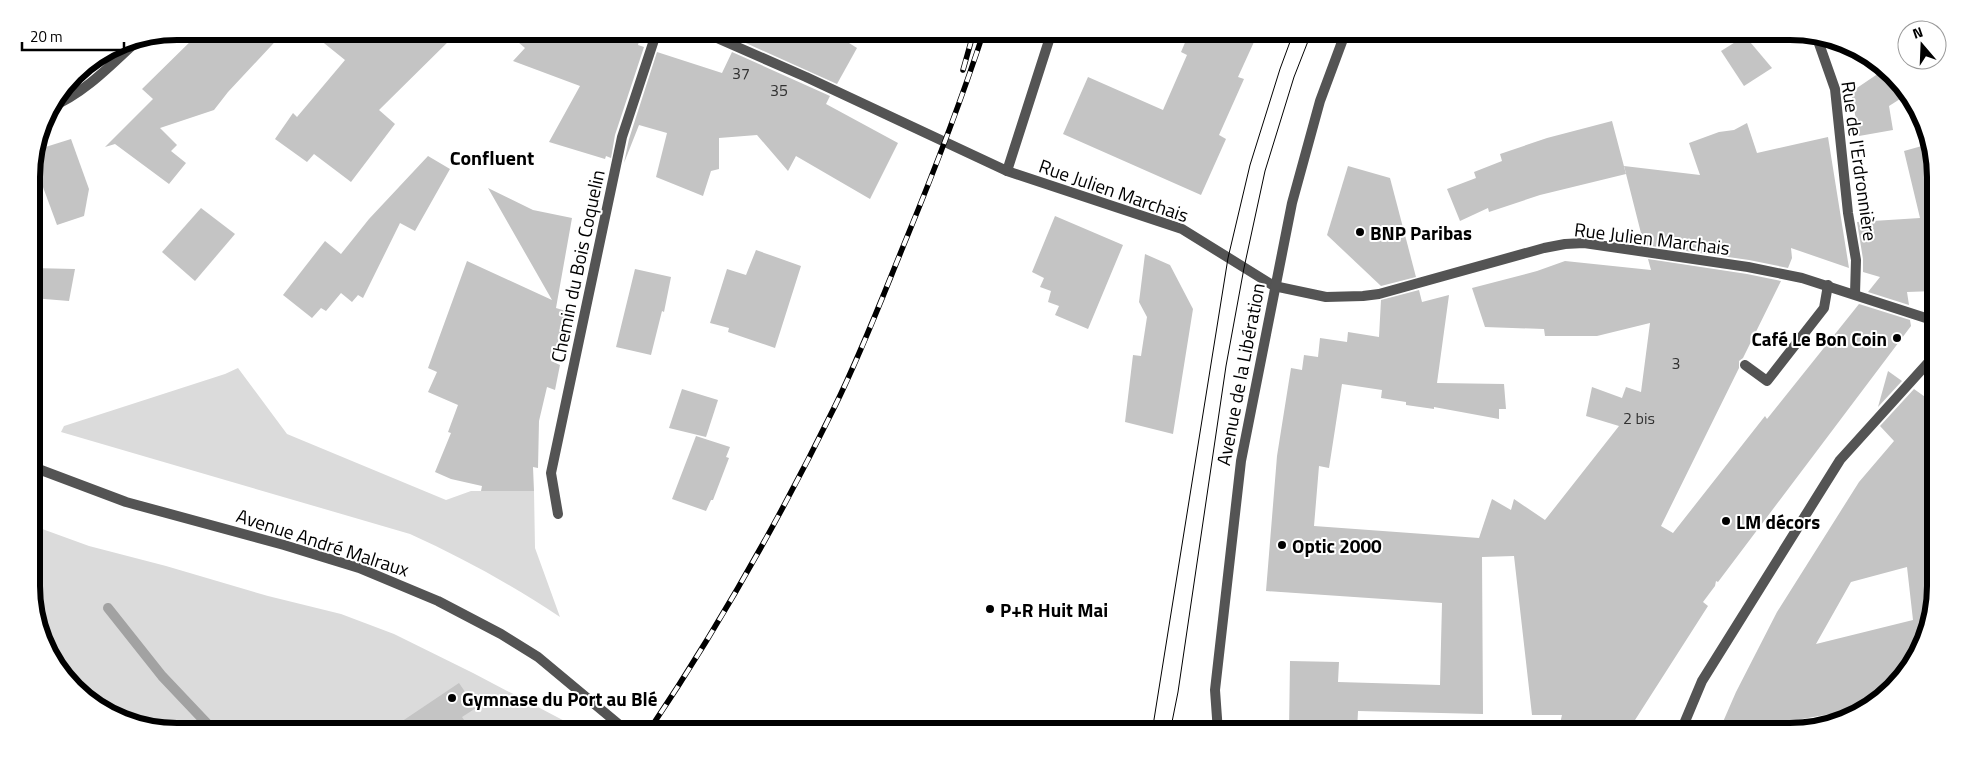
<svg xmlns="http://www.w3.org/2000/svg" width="1967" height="763" font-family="'Titillium Web',sans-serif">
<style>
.green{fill:#dbdbdb}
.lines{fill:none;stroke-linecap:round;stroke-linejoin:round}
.stream{stroke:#a2a2a2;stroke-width:10}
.building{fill:#c4c4c4;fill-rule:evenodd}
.minor{stroke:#545454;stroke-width:10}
.tertiary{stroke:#545454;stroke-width:10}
.tram{stroke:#000;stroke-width:1}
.rail-casing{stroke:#000;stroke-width:5.5}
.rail{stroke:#fff;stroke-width:4;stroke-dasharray:11;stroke-linecap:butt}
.poi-dot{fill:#000;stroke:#fff;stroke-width:2}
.labels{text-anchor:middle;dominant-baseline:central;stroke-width:4;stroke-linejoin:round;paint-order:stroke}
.number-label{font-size:16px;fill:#313131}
.street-label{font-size:19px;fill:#000;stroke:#fff}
.poi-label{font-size:19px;font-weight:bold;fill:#000;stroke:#fff;text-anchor:start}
.neighbourhood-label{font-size:20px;font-weight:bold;fill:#000;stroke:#fff}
.rim{fill:none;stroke:#000;stroke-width:6}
</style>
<rect width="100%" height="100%" fill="#fff"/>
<g class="green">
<path d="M238,368L287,434L446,500L471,491H534L535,548L560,617C512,585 463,558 410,534L61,432L64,426L225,374Z"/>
<polygon points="34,526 89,546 166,566 268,596 341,614 394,634 473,673 574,726 580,732 177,732 130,724 67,682 34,614"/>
</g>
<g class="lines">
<polyline class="stream" points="108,608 162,676 215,732"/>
</g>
<g class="building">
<polygon points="201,31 285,31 228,92 214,110 160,128 177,145 171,151 186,163 169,184 115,144 105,147 153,99 142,89"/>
<polygon points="309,31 459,31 379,110 395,124 351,182 314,154 307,162 275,139 293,113 297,117 345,60"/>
<polygon points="505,31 642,31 638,45 644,47 615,135 611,158 606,156 605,159 549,142 580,86 513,61 525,48"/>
<polygon points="741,31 830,31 857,48 837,84 737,39"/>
<polygon points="1190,31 1259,31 1238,77 1244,79 1219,135 1226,139 1201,195 1063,134 1088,77 1163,110 1187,55 1181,52"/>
<polygon points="1745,36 1772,68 1744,86 1721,51"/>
<polygon points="657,52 722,73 732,52 830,96 826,104 898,143 870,199 796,156 788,171 757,135 719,138 719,169 711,171 703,196 656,177 667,133 639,125 624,163 629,139"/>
<polygon points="1882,71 1906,88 1908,94 1889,106 1893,130 1859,136 1851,92"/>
<polygon points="1612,121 1626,174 1540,195 1489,212 1488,208 1460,221 1447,189 1476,178 1474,172 1502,161 1500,154 1547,138"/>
<polygon points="1747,123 1757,153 1828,137 1849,268 1791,248 1792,258 1788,268 1749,260 1644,245 1624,166 1700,175 1689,143 1719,132 1734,130"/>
<polygon points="71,139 89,189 84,216 57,225 33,160 36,150"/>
<polygon points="1929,144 1934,157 1935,291 1907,292 1909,305 1868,292 1880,277 1863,272 1863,259 1857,222 1920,218 1904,151"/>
<polygon points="428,156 450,169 415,231 400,223 363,298 358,295 352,302 341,293 326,311 321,308 312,318 283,295 325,241 341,254 369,219"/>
<polygon points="1348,166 1390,178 1416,277 1381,286 1327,235"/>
<polygon points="488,188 533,210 572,218 556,308 569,312 551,361 560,365 555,390 547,387 539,421 538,468 533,467 534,491 481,491 482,486 451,479 435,472 451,433 448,432 458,405 428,392 437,372 428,368 467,261 552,300"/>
<polygon points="201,208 235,234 195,281 162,252"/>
<polygon points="1055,216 1123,245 1088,329 1055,315 1059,306 1048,302 1051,291 1040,287 1044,278 1032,272"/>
<polygon points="756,250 801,266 775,348 728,332 729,328 710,323 727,269 746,275"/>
<polygon points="1145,254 1170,265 1193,309 1173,434 1125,422 1133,355 1141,356 1147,317 1139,302"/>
<polygon points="1648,259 1747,274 1781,281 1743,358 1739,361 1739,368 1661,526 1673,533 1765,416 1767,419 1859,304 1910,320 1911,326 1718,582 1716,581 1715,586 1703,602 1708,606 1628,731 1558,732 1562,715 1532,715 1514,556 1482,557 1483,714 1358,711 1357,732 1289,732 1290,661 1339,662 1338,682 1440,685 1442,603 1266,591 1277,456 1291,368 1302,370 1304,355 1318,357 1320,338 1347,342 1348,332 1379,337 1381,300 1419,290 1422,302 1449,295 1437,383 1504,384 1506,409 1499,409 1499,419 1434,407 1434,409 1406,405 1406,402 1381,398 1382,390 1342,384 1329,468 1319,466 1314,526 1479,538 1492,499 1511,510 1514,499 1545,520 1619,426 1586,416 1592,387 1622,398 1626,387 1641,392 1650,323 1597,336 1545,336 1544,329 1485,327 1472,288 1537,271 1565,261 1651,270"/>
<polygon points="32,268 75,269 69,301 32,298"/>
<polygon points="635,269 671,277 664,312 662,311 651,355 616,347"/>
<polygon points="1888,371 1902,381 1878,407"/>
<polygon points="682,389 718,400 706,437 669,428"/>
<path d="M1914,389L1935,404L1936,586L1928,633L1879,702L1843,715L1842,712L1779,723L1776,731H1719L1736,692L1777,612L1859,482L1894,441L1880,426ZM1907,567L1913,620L1816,644L1851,582Z"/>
<polygon points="696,436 730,447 726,457 729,458 713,500 711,500 706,511 672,499"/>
<polygon points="459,683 476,708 462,717 472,732 386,732"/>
</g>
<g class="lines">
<g class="minor">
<polyline points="701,31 806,77 1007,171 1182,229 1274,286 1326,297 1363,296 1379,294 1544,248 1565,244 1584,243 1748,267 1802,278 1935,321"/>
<polyline points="1816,35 1835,89 1848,213 1856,260 1855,294"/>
<path d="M49,108C84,94 112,64 139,39"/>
<polyline points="1007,171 1052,31"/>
<polyline points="1745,365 1767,381 1824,308 1828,285"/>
<polyline points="558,514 551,473 622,137 656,34 661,31"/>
<polyline points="1681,731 1702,681 1840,460 1935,355"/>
</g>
<g class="tertiary">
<polyline points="33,467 126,502 284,545 359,568 438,601 501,634 538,657 628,732"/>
<polyline points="1218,732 1215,690 1241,461 1292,203 1320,101 1346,31"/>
</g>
<g class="tram">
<polyline points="1152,732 1228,258 1250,165 1280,69 1294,31"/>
<polyline points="1170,732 1178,692 1226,366 1244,268 1265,171 1294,77 1312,31"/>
</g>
<defs>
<g id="rail">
<polyline points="963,70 974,31"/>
<path d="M648,732C718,628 780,518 835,406C862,351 884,293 907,237C935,169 961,101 984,31"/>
</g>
</defs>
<use href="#rail" class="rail-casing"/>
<use href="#rail" class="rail"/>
</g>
<g class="poi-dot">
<circle cx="1360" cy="232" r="5"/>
<circle cx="1897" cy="338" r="5"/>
<circle cx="1726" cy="521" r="5"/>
<circle cx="1282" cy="545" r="5"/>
<circle cx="990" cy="609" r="5"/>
<circle cx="452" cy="698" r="5"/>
</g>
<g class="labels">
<g class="number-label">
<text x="741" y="73">37</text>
<text x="779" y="90">35</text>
<text x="1676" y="363">3</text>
<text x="1639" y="418">2 bis</text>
</g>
<g class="street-label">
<text transform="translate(1860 161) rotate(82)">Rue de l'Erdronnière</text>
<text transform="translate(1114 190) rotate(19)">Rue Julien Marchais</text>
<text transform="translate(1652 238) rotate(7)">Rue Julien Marchais</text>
<text transform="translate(577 266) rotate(-78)">Chemin du Bois Coquelin</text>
<text transform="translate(1240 374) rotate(-79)">Avenue de la Libération</text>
<text transform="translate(323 542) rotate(18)">Avenue André Malraux</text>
</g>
<g class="poi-label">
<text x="1370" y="232">BNP Paribas</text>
<text x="1887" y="338" text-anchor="end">Café Le Bon Coin</text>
<text x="1736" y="521">LM décors</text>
<text x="1292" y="545">Optic 2000</text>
<text x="1000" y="609">P+R Huit Mai</text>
<text x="462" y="698">Gymnase du Port au Blé</text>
</g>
<g class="neighbourhood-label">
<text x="492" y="157">Confluent</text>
</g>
</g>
<path d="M0 0H1967V763H0ZM177 40H1790A137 137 0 0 1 1927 177V586A137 137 0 0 1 1790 723H177A137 137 0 0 1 40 586V177A137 137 0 0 1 177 40Z" fill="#fff" fill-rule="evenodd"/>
<path class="rim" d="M177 40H1790A137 137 0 0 1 1927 177V586A137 137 0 0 1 1790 723H177A137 137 0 0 1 40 586V177A137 137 0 0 1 177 40Z"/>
<g transform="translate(1922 45) rotate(341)"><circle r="24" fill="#ffffff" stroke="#999999"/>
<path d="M0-4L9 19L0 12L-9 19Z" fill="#000000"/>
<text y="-8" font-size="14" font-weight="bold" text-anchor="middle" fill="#000000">N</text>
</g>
<path d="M22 42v8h102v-8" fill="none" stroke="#000000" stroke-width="2.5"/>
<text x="30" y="42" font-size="15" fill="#000000" stroke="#ffffff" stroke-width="4" paint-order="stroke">20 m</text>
</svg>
